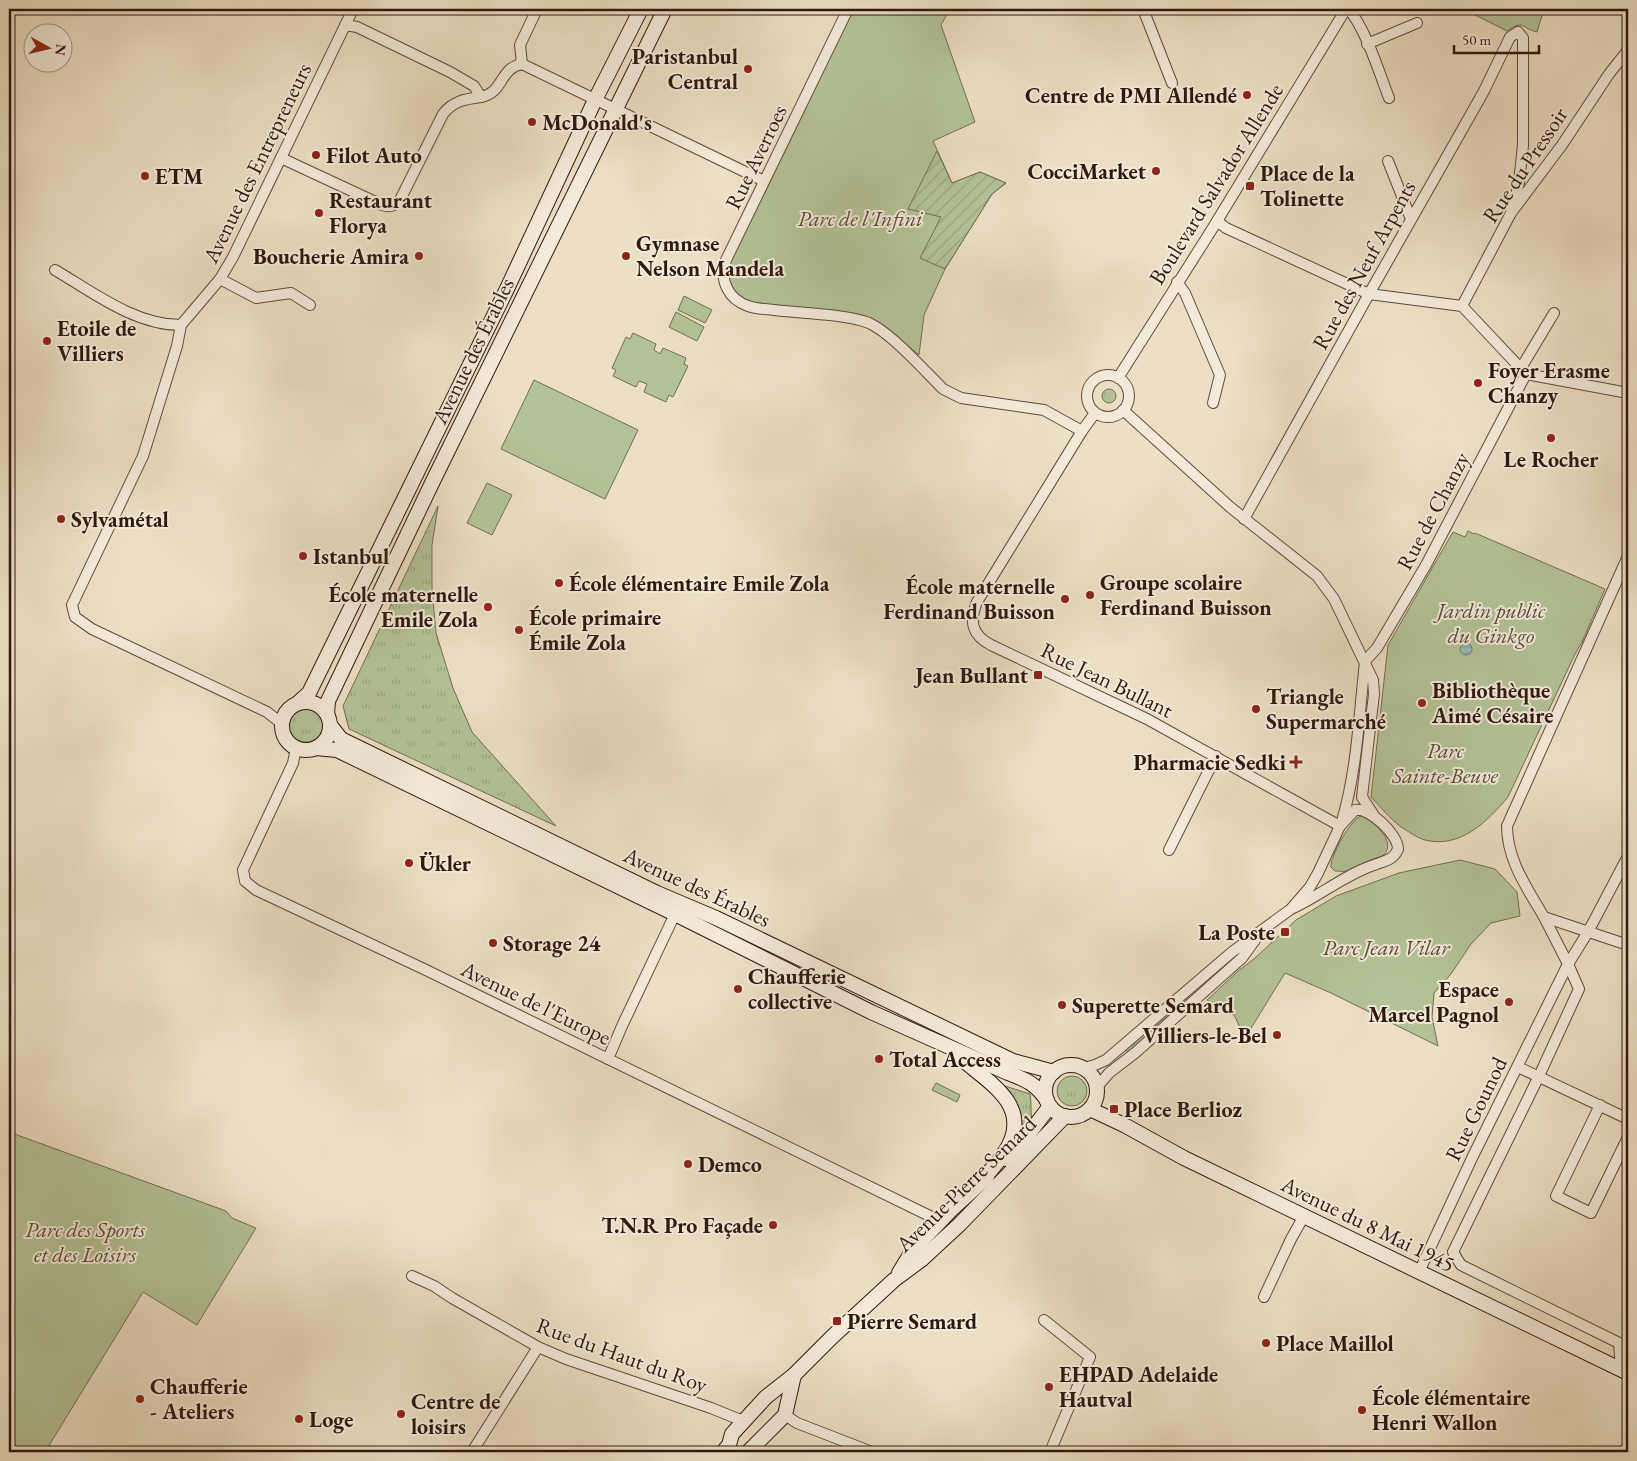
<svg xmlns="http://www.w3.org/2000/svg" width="1637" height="1461" font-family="'EB Garamond',serif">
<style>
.grass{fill:url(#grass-tufts);stroke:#706e52}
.park{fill:#b3c397;stroke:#706e52}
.garden{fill:url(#garden-furrows);stroke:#706e52}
.water{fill:url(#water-rules);stroke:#6e7b74}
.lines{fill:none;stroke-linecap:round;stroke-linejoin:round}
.street-casing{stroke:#5e4b3b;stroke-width:12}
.secondary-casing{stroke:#2e190d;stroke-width:16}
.street{stroke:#f3ebd9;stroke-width:10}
.secondary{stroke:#f3ebd9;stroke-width:14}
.poi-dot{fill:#8f2418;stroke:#f3ebd9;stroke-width:2}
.labels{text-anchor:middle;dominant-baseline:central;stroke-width:4;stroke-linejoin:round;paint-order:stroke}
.poi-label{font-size:22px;font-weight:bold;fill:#2e190d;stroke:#f3ebd9;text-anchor:start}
.street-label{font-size:22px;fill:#2e190d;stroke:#f3ebd9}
.park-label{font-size:22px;font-style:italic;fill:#564c36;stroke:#f3ebd9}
</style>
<defs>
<pattern id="grass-tufts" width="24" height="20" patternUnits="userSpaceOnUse" patternTransform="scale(1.25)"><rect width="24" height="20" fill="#b3c397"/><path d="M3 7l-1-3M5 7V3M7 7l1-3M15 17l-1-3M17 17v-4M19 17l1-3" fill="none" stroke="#9aa781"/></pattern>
<pattern id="garden-furrows" width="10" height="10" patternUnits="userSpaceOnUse" patternTransform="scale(1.25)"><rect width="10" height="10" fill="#b3c397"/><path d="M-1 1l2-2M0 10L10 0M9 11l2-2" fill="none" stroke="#9aa781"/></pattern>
<pattern id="water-rules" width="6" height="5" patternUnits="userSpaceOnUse" patternTransform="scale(1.25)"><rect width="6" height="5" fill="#99bcb9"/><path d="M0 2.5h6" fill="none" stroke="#84a19e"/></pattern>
</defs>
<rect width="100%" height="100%" fill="#ece0c4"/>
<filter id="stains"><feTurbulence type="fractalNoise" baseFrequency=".004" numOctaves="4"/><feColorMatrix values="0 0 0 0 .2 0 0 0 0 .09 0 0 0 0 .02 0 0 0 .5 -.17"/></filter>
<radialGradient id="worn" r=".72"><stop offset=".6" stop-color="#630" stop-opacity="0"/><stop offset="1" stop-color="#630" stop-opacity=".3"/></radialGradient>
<g class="grass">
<circle cx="1109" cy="396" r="7"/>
<polygon points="438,506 432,545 432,589 436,633 453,688 472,732 556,826 349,729 343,706"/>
<circle cx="306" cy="725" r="17"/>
<polygon points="1183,1004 1129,1054 1125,1049 1163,1016"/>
<circle cx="1072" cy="1091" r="15"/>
<path d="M1005,1086L1030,1094C1032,1103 1030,1110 1032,1119L1021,1137C1022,1115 1019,1103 1005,1086Z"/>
</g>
<g class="park">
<path d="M852,9H950L941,25L975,122L933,141L952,183L980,172L1006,183L992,194L945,269L924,315L919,355L878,322L854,315L759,305C735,299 727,290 728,265Z"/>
<path d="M1463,9H1544L1537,32C1520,28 1525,19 1507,31Z"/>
<polygon points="684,296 712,310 705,323 678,310"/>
<polygon points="676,312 704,327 697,341 669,327"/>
<polygon points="633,333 656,344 654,350 660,354 663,348 686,358 684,364 688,366 673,397 669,395 666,402 644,392 647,384 639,381 636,387 613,376 616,370 612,368 626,337 630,339"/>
<polygon points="534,380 638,430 605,499 501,449"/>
<polygon points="487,483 512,495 492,535 467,523"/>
<path d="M1468,531L1474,534L1475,533L1605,589L1582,642L1575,654L1508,797C1488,821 1460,849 1425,840C1417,838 1408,831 1401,827C1390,819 1381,807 1371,797L1388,645L1453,532L1465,537Z"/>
<path d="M1361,816C1372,820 1394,839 1386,852C1384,856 1380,857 1376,858C1366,861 1357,867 1346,871C1343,872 1338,871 1335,871L1331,867C1330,856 1351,819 1361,816Z"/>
<polygon points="1460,860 1495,869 1517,892 1520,916 1491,923 1471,944 1451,974 1434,993 1432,1017 1438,1046 1331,993 1285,973 1245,1038 1234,1015 1207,1000 1237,972 1255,958 1296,920 1336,896 1399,873"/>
<polygon points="936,1083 960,1095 957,1102 932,1090"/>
<polygon points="9,1132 226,1211 232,1218 256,1228 197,1325 143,1292 45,1452 9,1452"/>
</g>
<polygon class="garden" points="937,151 952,183 980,172 1006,183 992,194 945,269 920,258 941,217 908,209"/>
<circle class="water" cx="1466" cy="649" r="6"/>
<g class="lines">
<defs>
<g id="street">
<path d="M848,9L726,260C719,280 728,299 748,306C756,309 766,309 774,310C800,313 846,314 869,323C891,333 925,371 943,389L961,398L1044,410L1082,431"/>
<polyline points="1143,9 1172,83"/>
<path d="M1348,9C1365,26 1380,75 1389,98"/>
<path d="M345,25L357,27L450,72L474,86L481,97C504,93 499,68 522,64L520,45L537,9"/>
<polyline points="1367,44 1417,23"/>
<polyline points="522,64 764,181"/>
<path d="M281,158L382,205C390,208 394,206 400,200L443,114C453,101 465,99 481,97"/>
<polyline points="1388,161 1411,219"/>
<polyline points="1217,221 1226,228 1369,294 1462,306 1526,374 1628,393"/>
<path d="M55,270C94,293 135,325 181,325L220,279L233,257L353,9"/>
<polyline points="220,279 256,298 291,293 310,305"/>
<polyline points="1177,282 1185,293 1220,375 1213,403"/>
<polyline points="1462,306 1511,213 1562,145 1609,74 1628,50"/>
<polyline points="181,325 177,346 143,456 72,605 75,617 92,629 267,712 281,723"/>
<polyline points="1521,368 1554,313"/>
<circle cx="1108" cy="396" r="21"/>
<polyline points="1118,378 1214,226 1346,9"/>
<polyline points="1123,410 1230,507 1317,576 1334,599 1373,680 1374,694 1362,797 1373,814"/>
<path d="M1095,413L1082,431L977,602C969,622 972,635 991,645L1147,719L1340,826"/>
<polyline points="1244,519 1369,294 1484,91 1510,37 1518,32 1523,38 1523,145 1519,183 1511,213"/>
<path d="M1628,556L1507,826C1507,860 1527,888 1544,917L1628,945"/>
<polyline points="1365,661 1377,648 1426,565 1526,374"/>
<polyline points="296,748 293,763 243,870 245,881 256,890 426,970 940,1221"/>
<path d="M1342,821C1357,770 1359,715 1365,662"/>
<polyline points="1169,850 1216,756"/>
<polyline points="1544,917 1568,964 1579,989 1539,1076 1453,1252 1461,1265 1619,1343 1621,1370"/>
<polyline points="608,1059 622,1026 675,914"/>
<polyline points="1518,1067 1628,1119"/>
<path d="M1083,1068L1095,1065L1106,1060L1232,952L1291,909L1310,887L1318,873L1340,826L1355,810C1369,807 1398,834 1398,849C1394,860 1384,861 1374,865C1344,875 1320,896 1291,909"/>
<polyline points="1097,1087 1109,1073 1135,1053 1242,958 1255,940"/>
<polyline points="1600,1105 1556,1196 1591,1213 1628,1137"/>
<polyline points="1419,1272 1473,1156 1568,964 1588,932 1628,856"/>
<polyline points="412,1276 434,1286 452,1298 538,1347 566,1359 711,1408 743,1421"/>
<polyline points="1264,1297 1291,1239 1304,1216"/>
<polyline points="1044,1320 1090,1357 1050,1452"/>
<polyline points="785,1415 797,1423 872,1452"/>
<polyline points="472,1452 538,1347"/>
</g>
<g id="secondary">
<circle cx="306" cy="726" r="24"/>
<polyline points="299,702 309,693 506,291 595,100 641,9"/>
<polyline points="327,714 328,701 433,481 665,9"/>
<polyline points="330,725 341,739 657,893 716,918 1013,1061 1054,1072"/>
<path d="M316,748L337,750L675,914L871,1012L1008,1073C1026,1080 1035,1083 1047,1100"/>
<path d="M957,1058L964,1061C990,1083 1029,1105 1009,1145C1003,1158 990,1170 981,1182"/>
<circle cx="1071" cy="1091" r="26"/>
<polyline points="1090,1109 1126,1126 1184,1158 1628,1373"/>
<polyline points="1006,1159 1014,1153 1050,1106"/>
<polyline points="899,1273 913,1250 952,1209 987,1177"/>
<polyline points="723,1452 729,1445 732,1434 766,1397 794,1375 832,1337 894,1280 921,1260 960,1224 1065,1116"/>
<polyline points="748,1452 785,1415 794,1375"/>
</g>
</defs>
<use href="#street" class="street-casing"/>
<use href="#secondary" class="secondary-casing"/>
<use href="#street" class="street"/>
<use href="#secondary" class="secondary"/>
</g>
<g class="poi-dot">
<circle cx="748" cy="69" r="5"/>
<circle cx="1247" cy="95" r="5"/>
<circle cx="532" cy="122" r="5"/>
<circle cx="316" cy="155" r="5"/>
<circle cx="1156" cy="171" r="5"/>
<circle cx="145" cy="176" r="5"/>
<rect x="1245" y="181" width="10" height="10" rx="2.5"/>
<circle cx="319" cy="213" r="5"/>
<circle cx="419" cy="256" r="5"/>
<circle cx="626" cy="256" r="5"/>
<circle cx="47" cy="341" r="5"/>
<circle cx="1478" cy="383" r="5"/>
<circle cx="1551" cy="438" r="5"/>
<circle cx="61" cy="519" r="5"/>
<circle cx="303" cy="556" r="5"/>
<circle cx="559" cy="583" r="5"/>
<circle cx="1090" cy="595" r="5"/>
<circle cx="1065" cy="599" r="5"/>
<circle cx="488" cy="607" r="5"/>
<circle cx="519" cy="630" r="5"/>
<rect x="1033" y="670" width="10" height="10" rx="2.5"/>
<circle cx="1422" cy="703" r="5"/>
<circle cx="1256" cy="709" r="5"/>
<path d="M1293.5 754.5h5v5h5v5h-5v5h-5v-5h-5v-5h5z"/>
<circle cx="409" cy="863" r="5"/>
<rect x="1280" y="927" width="10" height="10" rx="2.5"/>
<circle cx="493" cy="943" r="5"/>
<circle cx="738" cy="989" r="5"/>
<circle cx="1509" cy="1002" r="5"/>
<circle cx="1062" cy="1005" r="5"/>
<circle cx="1277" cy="1035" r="5"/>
<circle cx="879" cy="1059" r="5"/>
<rect x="1109" y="1104" width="10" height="10" rx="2.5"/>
<circle cx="688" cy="1164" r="5"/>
<circle cx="773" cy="1225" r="5"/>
<rect x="832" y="1316" width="10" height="10" rx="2.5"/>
<circle cx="1266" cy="1343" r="5"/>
<circle cx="1049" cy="1387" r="5"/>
<circle cx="140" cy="1399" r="5"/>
<circle cx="1362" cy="1410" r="5"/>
<circle cx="401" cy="1414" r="5"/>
<circle cx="299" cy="1419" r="5"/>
</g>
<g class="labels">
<g class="poi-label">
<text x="738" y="56" text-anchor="end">Paristanbul<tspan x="738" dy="25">Central</tspan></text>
<text x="1237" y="95" text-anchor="end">Centre de PMI Allendé</text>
<text x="542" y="122">McDonald's</text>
<text x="326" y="155">Filot Auto</text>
<text x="1146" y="171" text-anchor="end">CocciMarket</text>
<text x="1260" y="173">Place de la<tspan x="1260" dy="25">Tolinette</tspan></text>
<text x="155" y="176">ETM</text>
<text x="329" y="200">Restaurant<tspan x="329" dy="25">Florya</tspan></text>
<text x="636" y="243">Gymnase<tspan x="636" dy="25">Nelson Mandela</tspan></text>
<text x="409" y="256" text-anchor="end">Boucherie Amira</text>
<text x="57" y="328">Etoile de<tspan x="57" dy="25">Villiers</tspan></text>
<text x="1488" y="370">Foyer Erasme<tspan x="1488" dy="25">Chanzy</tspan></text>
<text x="1551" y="459" text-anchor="middle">Le Rocher</text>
<text x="71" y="519">Sylvamétal</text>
<text x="313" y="556">Istanbul</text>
<text x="1100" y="582">Groupe scolaire<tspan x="1100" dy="25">Ferdinand Buisson</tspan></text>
<text x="569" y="583">École élémentaire Emile Zola</text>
<text x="1055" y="586" text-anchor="end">École maternelle<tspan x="1055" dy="25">Ferdinand Buisson</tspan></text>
<text x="478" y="594" text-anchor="end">École maternelle<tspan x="478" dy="25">Emile Zola</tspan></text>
<text x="529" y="617">École primaire<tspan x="529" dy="25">Émile Zola</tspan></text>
<text x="1028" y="675" text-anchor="end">Jean Bullant</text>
<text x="1432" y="690">Bibliothèque<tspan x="1432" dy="25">Aimé Césaire</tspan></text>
<text x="1266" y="696">Triangle<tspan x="1266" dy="25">Supermarché</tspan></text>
<text x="1286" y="762" text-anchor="end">Pharmacie Sedki</text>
<text x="419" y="863">Ükler</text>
<text x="1275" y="932" text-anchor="end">La Poste</text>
<text x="503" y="943">Storage 24</text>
<text x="748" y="976">Chaufferie<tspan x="748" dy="25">collective</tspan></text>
<text x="1499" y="989" text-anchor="end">Espace<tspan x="1499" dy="25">Marcel Pagnol</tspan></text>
<text x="1072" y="1005">Superette Semard</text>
<text x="1267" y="1035" text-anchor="end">Villiers-le-Bel</text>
<text x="889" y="1059">Total Access</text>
<text x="1124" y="1109">Place Berlioz</text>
<text x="698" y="1164">Demco</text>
<text x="763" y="1225" text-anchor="end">T.N.R Pro Façade</text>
<text x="847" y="1321">Pierre Semard</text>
<text x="1276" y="1343">Place Maillol</text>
<text x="1059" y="1374">EHPAD Adelaide<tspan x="1059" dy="25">Hautval</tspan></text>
<text x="150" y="1386">Chaufferie<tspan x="150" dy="25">- Ateliers</tspan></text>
<text x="1372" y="1397">École élémentaire<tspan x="1372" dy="25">Henri Wallon</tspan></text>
<text x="411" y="1401">Centre de<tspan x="411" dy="25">loisirs</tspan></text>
<text x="309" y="1419">Loge</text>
</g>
<g class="street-label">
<text transform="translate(756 157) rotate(-64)">Rue Averroes</text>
<text transform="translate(257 163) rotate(-64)">Avenue des Entrepreneurs</text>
<text transform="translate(1525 165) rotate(-56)">Rue du Pressoir</text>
<text transform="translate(1216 184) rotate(-58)">Boulevard Salvador Allende</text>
<text transform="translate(1364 265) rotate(-61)">Rue des Neuf Arpents</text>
<text transform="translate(473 351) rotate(-64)">Avenue des Érables</text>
<text transform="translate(1433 511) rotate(-62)">Rue de Chanzy</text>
<text transform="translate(1107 680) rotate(26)">Rue Jean Bullant</text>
<text transform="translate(697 887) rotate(25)">Avenue des Érables</text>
<text transform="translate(536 1003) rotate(26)">Avenue de l'Europe</text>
<text transform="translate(1476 1109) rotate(-64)">Rue Gounod</text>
<text transform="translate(966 1184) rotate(-44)">Avenue Pierre Semard</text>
<text transform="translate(1368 1224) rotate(26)">Avenue du 8 Mai 1945</text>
<text transform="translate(622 1355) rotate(20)">Rue du Haut du Roy</text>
</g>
<g class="park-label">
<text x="860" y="218">Parc de l'Infini</text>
<text x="1491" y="610">Jardin public<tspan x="1491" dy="25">du Ginkgo</tspan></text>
<text x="1445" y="750">Parc<tspan x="1445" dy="25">Sainte-Beuve</tspan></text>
<text x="1386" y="947">Parc Jean Vilar</text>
<text x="85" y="1229">Parc des Sports<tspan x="85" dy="25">et des Loisirs</tspan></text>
</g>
</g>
<rect width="1637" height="1461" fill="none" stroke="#ece0c4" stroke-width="30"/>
<rect x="10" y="10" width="1617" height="1441" fill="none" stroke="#2e190d" stroke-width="2.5"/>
<rect x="15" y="15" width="1607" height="1431" fill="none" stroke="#2e190d"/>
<g transform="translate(48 48) rotate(98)"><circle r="24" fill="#f3ebd9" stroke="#a49787"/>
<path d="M0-4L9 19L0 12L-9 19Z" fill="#8f2418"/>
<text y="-8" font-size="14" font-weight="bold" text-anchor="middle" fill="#2e190d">N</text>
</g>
<path d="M1454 45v8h85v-8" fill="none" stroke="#2e190d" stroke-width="2.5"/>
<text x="1462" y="45" font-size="15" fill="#2e190d" stroke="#f3ebd9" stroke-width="4" paint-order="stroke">50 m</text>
<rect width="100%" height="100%" filter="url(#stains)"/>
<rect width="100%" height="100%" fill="url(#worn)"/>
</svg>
